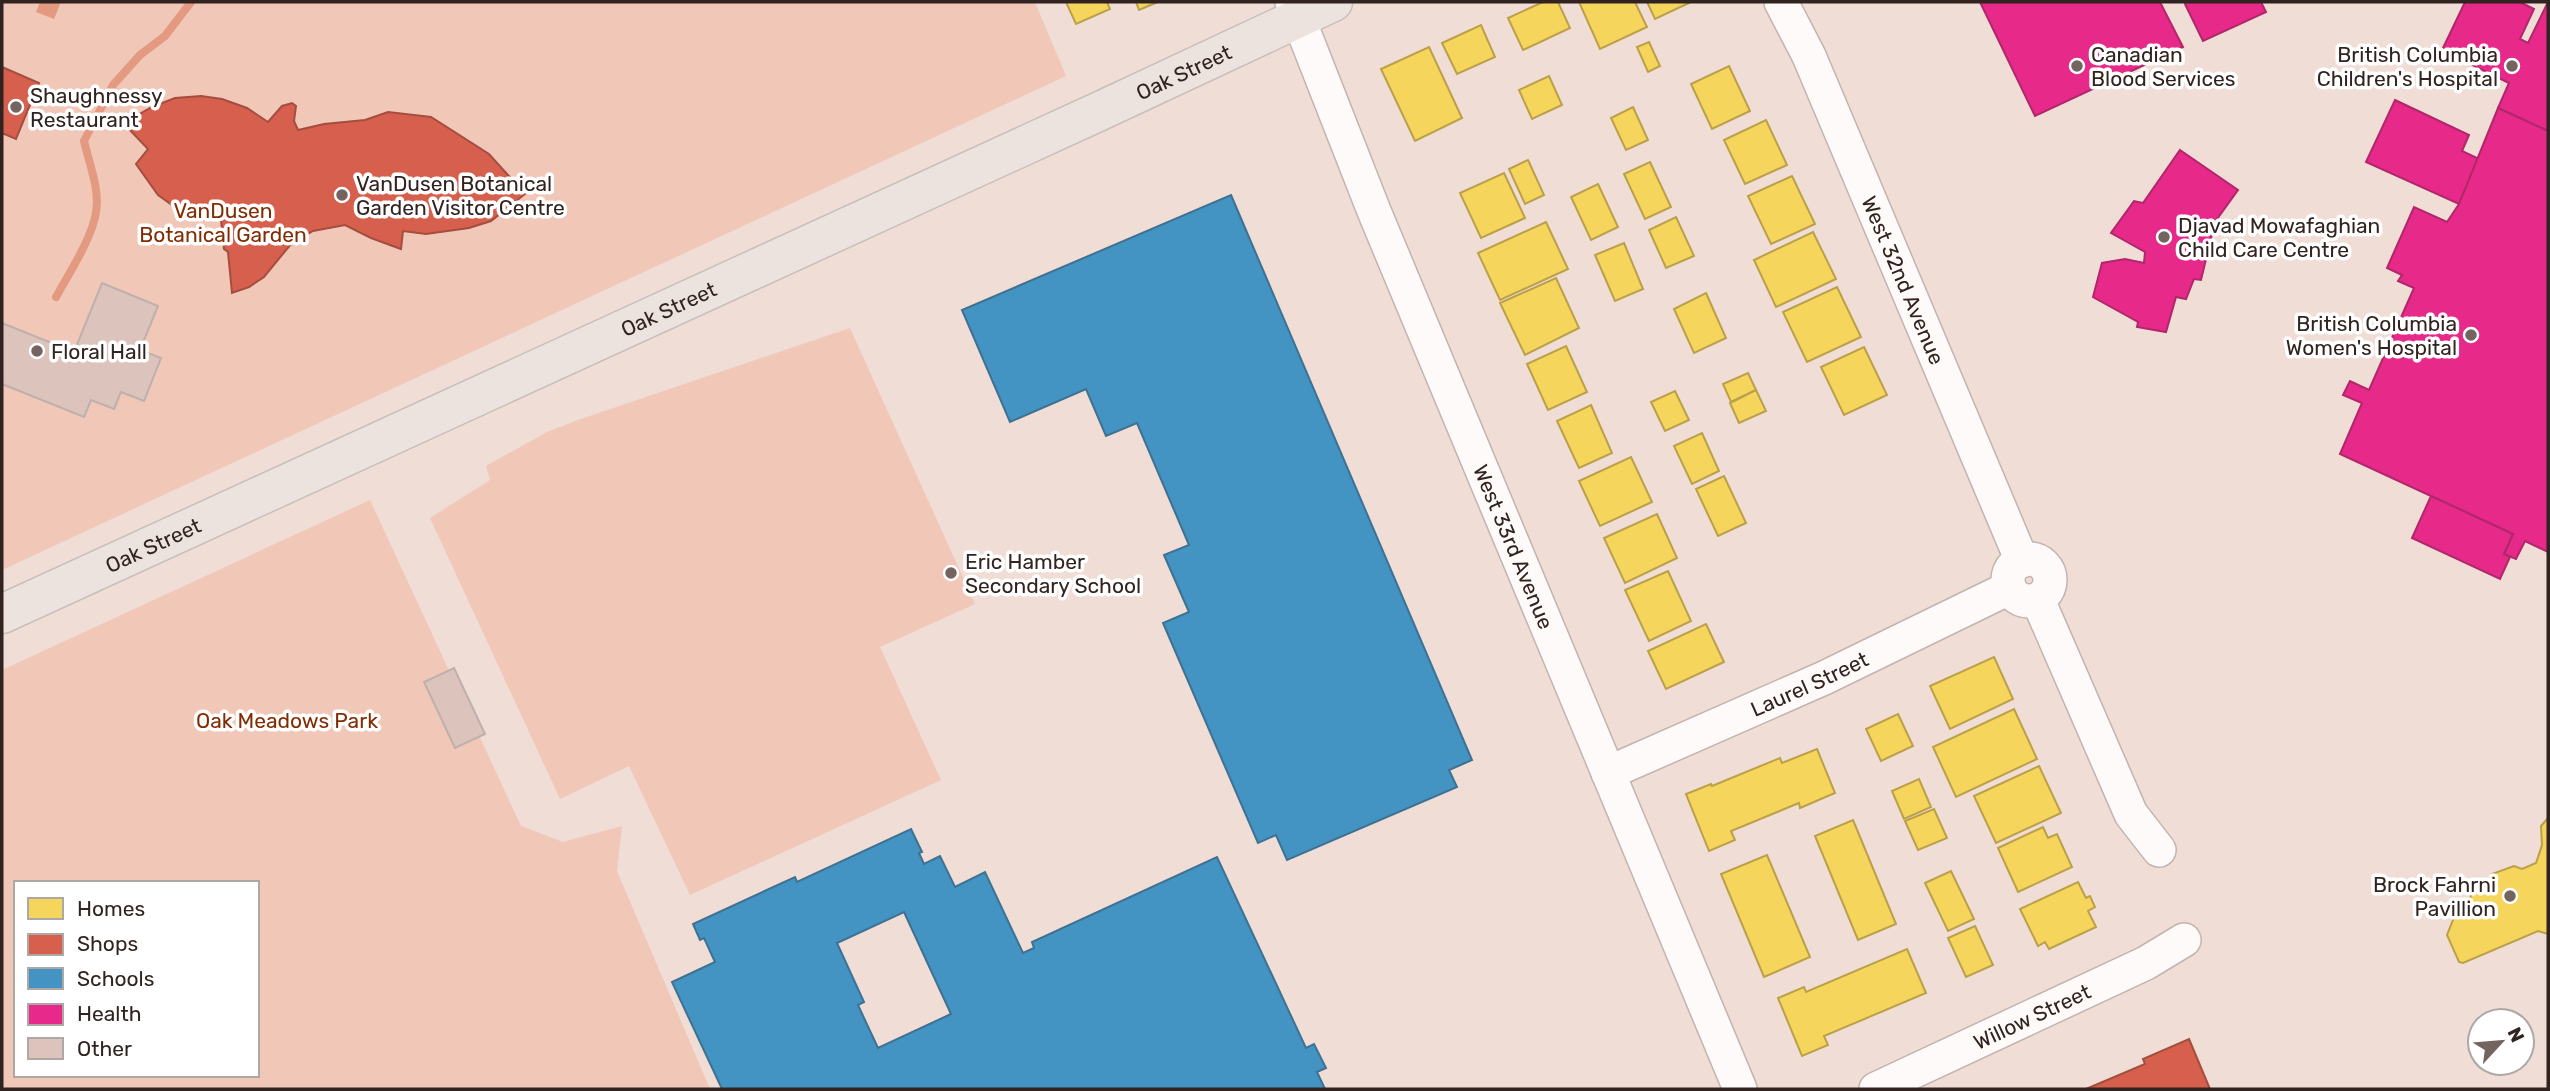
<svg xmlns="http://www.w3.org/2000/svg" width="2550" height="1091" font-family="Rubik,sans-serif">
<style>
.green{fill:#f1c7b8;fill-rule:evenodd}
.water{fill:#e39a80}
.homes{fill:#f6d55c;stroke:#bba04a;stroke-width:2}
.shops{fill:#d6604d;stroke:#a44e3f;stroke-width:2}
.schools{fill:#4393c3;stroke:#3e7192;stroke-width:2;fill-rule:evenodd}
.health{fill:#e7298a;stroke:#b0276a;stroke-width:2}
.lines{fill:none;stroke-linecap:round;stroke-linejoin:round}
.stream{stroke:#e39a80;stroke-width:8}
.building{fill:#dcc3bb;stroke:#bfb0ab;stroke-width:2}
.minor-casing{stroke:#c2b4ae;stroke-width:36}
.major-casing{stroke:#c8bfbc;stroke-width:41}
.minor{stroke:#fdfaf9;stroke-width:33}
.major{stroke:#ede3de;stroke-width:38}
.poi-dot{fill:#74645f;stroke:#fff;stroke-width:2.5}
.labels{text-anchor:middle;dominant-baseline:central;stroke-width:7;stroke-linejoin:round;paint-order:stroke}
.poi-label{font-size:21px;fill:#31231f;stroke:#fff;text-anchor:start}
.street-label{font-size:21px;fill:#31231f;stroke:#fff}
.park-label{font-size:21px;fill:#822c04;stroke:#fff}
</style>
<rect width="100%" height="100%" fill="#f0ddd6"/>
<g class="green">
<polygon points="2,2 1035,2 1066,76 2,570"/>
<polygon points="850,328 975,604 880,647 941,780 690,895 629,766 560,799 430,518 490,480 486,466 547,432 578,420"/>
<path d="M370,500L521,826L563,842L622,826L617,871L710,1089H2V670ZM16,883H257V1075H16Z"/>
</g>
<polygon class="water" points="40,2 61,2 54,19 36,12"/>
<g class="homes">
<polygon points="1066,2 1107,2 1110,9 1076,24"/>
<polygon points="1136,2 1158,2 1139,10"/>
<polygon points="1543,2 1558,2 1570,28 1523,50 1508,18"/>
<polygon points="1579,2 1635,2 1647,27 1600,49"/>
<polygon points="1647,2 1691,2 1655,19"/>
<polygon points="1481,25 1495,57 1457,74 1442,43"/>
<polygon points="1649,42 1660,66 1648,72 1637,47"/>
<polygon points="1429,47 1462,118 1415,141 1381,69"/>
<polygon points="1729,66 1750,111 1712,129 1691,84"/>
<polygon points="1549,76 1562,105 1532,119 1519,90"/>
<polygon points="1633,107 1648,140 1626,150 1611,118"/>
<polygon points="1766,120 1787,165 1745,184 1724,140"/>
<polygon points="1528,160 1544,195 1525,204 1509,169"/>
<polygon points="1650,162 1671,207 1645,219 1624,174"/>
<polygon points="1504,173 1525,218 1481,238 1460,193"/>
<polygon points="1792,176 1815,224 1771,244 1748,196"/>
<polygon points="1598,184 1618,227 1591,240 1571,197"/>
<polygon points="1676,217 1694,256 1666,268 1649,230"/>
<polygon points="1546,222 1568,269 1500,300 1478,253"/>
<polygon points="1813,232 1836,279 1776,307 1754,260"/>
<polygon points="1624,243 1643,289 1615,301 1595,255"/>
<polygon points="1556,278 1579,328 1525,355 1500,303"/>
<polygon points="1837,287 1861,337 1807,362 1783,312"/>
<polygon points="1706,293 1726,338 1694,353 1674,309"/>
<polygon points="1566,346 1587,392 1548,410 1527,364"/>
<polygon points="1864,347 1887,395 1844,415 1821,367"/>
<polygon points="1748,373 1756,390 1731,402 1723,384"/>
<polygon points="1756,390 1766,411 1739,423 1730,403"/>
<polygon points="1675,391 1689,420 1665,431 1651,402"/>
<polygon points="1591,405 1612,453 1579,468 1557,421"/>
<polygon points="1702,433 1719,471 1692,484 1674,446"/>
<polygon points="1631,457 1652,502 1600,526 1579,481"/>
<polygon points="1724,476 1746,523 1718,536 1696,489"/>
<polygon points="1657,514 1677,558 1625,583 1604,538"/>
<polygon points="1668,571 1691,621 1649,641 1625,590"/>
<polygon points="1706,624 1724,662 1666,689 1648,651"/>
<polygon points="1994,657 2013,699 1950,729 1930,686"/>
<polygon points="2014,709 2037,759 1956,797 1933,747"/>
<polygon points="1898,714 1913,746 1881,761 1866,729"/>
<polygon points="1817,749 1835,793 1800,808 1799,803 1731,831 1735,840 1709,851 1686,794 1711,784 1712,786 1780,758 1782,763"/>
<polygon points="2039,766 2061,813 1996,843 1974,796"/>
<polygon points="1919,779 1931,807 1904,819 1892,791"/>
<polygon points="1934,809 1947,838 1918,850 1905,821"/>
<polygon points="2548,818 2548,934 2538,931 2463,963 2459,962 2447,935 2459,905 2469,901 2473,890 2489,883 2492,874 2514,866 2522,869 2536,863 2542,845 2541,826"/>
<polygon points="1853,820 1896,924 1858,940 1815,836"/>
<polygon points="2043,827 2048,838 2057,834 2072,867 2018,892 1998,848"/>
<polygon points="1767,855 1810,957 1764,977 1721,874"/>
<polygon points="1951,871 1974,919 1948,931 1925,883"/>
<polygon points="2078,882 2086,898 2090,896 2095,907 2088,911 2096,927 2049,949 2045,942 2038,946 2020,909"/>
<polygon points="1975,926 1993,965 1966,977 1948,938"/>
<polygon points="1907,949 1926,993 1824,1036 1828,1045 1802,1056 1778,998 1804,987 1806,992"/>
</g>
<g class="shops">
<polygon points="2,67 39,83 16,139 2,133"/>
<polygon points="201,96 222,99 247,108 268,122 282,106 292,103 296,106 294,121 298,130 324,124 365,120 388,112 431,117 489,154 525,194 491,221 469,228 426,234 403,231 401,249 371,238 345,225 313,231 291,244 264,277 249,287 232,293 228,252 224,249 221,220 199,219 182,212 158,195 136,164 148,149 127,127 127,121 152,107 175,98"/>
<polygon points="2189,1039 2210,1089 2086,1089 2145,1064 2143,1059"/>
</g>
<g class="schools">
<polygon points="1231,195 1472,760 1449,770 1457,787 1287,860 1276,835 1258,843 1163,623 1189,612 1164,555 1189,545 1137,423 1106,436 1086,389 1010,422 962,310"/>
<path d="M911,829L922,852L919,853L924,864L940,856L955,887L985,872L1023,953L1034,948L1032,942L1217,857L1306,1048L1314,1044L1326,1068L1317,1072L1325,1089H722L672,982L715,962L704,938L700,940L693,924L795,877L797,882ZM904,912L951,1014L878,1048L858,1005L864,1002L837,943Z"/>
</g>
<g class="health">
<polygon points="1980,2 2160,2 2183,47 2035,116"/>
<polygon points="2188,2 2261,2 2266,12 2203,41 2185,4"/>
<polygon points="2465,2 2520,2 2534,9 2520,39 2528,43 2548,2 2548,131 2498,108 2509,83 2442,50"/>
<polygon points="2395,100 2469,135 2462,151 2479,159 2459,204 2366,162"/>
<polygon points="2498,108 2548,131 2548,552 2525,541 2516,559 2504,554 2513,534 2340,454 2362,403 2343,395 2350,381 2369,390 2414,288 2398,281 2402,275 2387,268 2414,207 2447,222 2459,204"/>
<polygon points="2180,150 2238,190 2215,222 2201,280 2194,279 2186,299 2176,297 2166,332 2137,327 2138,322 2093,297 2102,263 2125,259 2144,263 2145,252 2111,233 2134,201 2143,203"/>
<polygon points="2431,496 2513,534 2504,554 2510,557 2500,579 2412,538"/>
</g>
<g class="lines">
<path class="stream" d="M56,297C69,273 92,239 96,212C100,189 89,163 84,141L113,85L140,55L165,36L191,2"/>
</g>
<g class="building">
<polygon points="102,283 158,306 140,350 161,358 144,401 121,392 114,409 91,400 84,417 2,384 2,323 74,352"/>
<polygon points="454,668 485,734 455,748 424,682"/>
</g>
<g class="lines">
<defs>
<g id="minor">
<path id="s1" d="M1292,2L1374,211L1740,1089"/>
<path id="s2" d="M1781,2L1809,56L2022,561"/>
<circle cx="2029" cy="580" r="21"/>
<polyline points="2038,600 2131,814 2159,850"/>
<path id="s3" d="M1608,773L1824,678L2009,588"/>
<path id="s4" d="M1876,1089L2146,963L2184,940"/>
</g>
<g id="major">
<path id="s5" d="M2,614L1100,111L1333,2"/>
</g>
</defs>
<use href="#minor" class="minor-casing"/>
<use href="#major" class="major-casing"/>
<use href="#minor" class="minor"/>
<use href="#major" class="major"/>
</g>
<g class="poi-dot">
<circle cx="2077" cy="66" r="7"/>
<circle cx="2512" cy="66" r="7"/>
<circle cx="16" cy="107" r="7"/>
<circle cx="342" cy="195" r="7"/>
<circle cx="2164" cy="237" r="7"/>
<circle cx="2471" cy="335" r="7"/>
<circle cx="37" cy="351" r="7"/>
<circle cx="951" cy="573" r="7"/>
<circle cx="2510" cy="896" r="7"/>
</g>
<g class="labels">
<g class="poi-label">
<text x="2091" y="54">Canadian<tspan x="2091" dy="24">Blood Services</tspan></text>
<text x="2498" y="54" text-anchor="end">British Columbia<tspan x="2498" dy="24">Children's Hospital</tspan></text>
<text x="30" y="95">Shaughnessy<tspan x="30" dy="24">Restaurant</tspan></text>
<text x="356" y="183">VanDusen Botanical<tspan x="356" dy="24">Garden Visitor Centre</tspan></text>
<text x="2178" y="225">Djavad Mowafaghian<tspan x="2178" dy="24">Child Care Centre</tspan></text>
<text x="2457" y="323" text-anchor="end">British Columbia<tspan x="2457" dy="24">Women's Hospital</tspan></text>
<text x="51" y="351">Floral Hall</text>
<text x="965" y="561">Eric Hamber<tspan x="965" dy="24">Secondary School</tspan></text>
<text x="2496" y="884" text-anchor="end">Brock Fahrni<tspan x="2496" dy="24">Pavillion</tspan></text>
</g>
<g class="street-label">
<text stroke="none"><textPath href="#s5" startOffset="1300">Oak Street</textPath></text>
<text stroke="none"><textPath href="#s2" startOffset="304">West 32nd Avenue</textPath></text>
<text stroke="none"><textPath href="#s5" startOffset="733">Oak Street</textPath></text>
<text stroke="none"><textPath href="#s5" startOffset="166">Oak Street</textPath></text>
<text stroke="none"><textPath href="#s1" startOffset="588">West 33rd Avenue</textPath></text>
<text stroke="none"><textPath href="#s3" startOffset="220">Laurel Street</textPath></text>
<text stroke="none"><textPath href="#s4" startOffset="172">Willow Street</textPath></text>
</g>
<g class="park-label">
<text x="223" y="210">VanDusen<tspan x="223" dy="24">Botanical Garden</tspan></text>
<text x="287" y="720">Oak Meadows Park</text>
</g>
</g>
<rect width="2550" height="1091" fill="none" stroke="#31231f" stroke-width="7"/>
<rect x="14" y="881" width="245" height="196" fill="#ffffff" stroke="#ada7a5" stroke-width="2"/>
<rect x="28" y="898" width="35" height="21" fill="#f6d55c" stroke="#ada7a5" stroke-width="2"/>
<text x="77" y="916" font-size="21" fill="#31231f">Homes</text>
<rect x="28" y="934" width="35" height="21" fill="#d6604d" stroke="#ada7a5" stroke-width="2"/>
<text x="77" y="951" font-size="21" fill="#31231f">Shops</text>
<rect x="28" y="968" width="35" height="21" fill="#4393c3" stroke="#ada7a5" stroke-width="2"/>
<text x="77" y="986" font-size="21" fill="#31231f">Schools</text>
<rect x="28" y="1004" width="35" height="21" fill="#e7298a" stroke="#ada7a5" stroke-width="2"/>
<text x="77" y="1021" font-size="21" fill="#31231f">Health</text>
<rect x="28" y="1038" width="35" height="21" fill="#dcc3bb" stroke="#ada7a5" stroke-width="2"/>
<text x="77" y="1056" font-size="21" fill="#31231f">Other</text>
<g transform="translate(2501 1042) rotate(64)"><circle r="33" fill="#ffffff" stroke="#ada7a5" stroke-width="2"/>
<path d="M0-5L12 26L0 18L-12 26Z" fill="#74645f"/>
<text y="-10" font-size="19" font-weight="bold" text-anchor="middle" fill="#31231f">N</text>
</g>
</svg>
